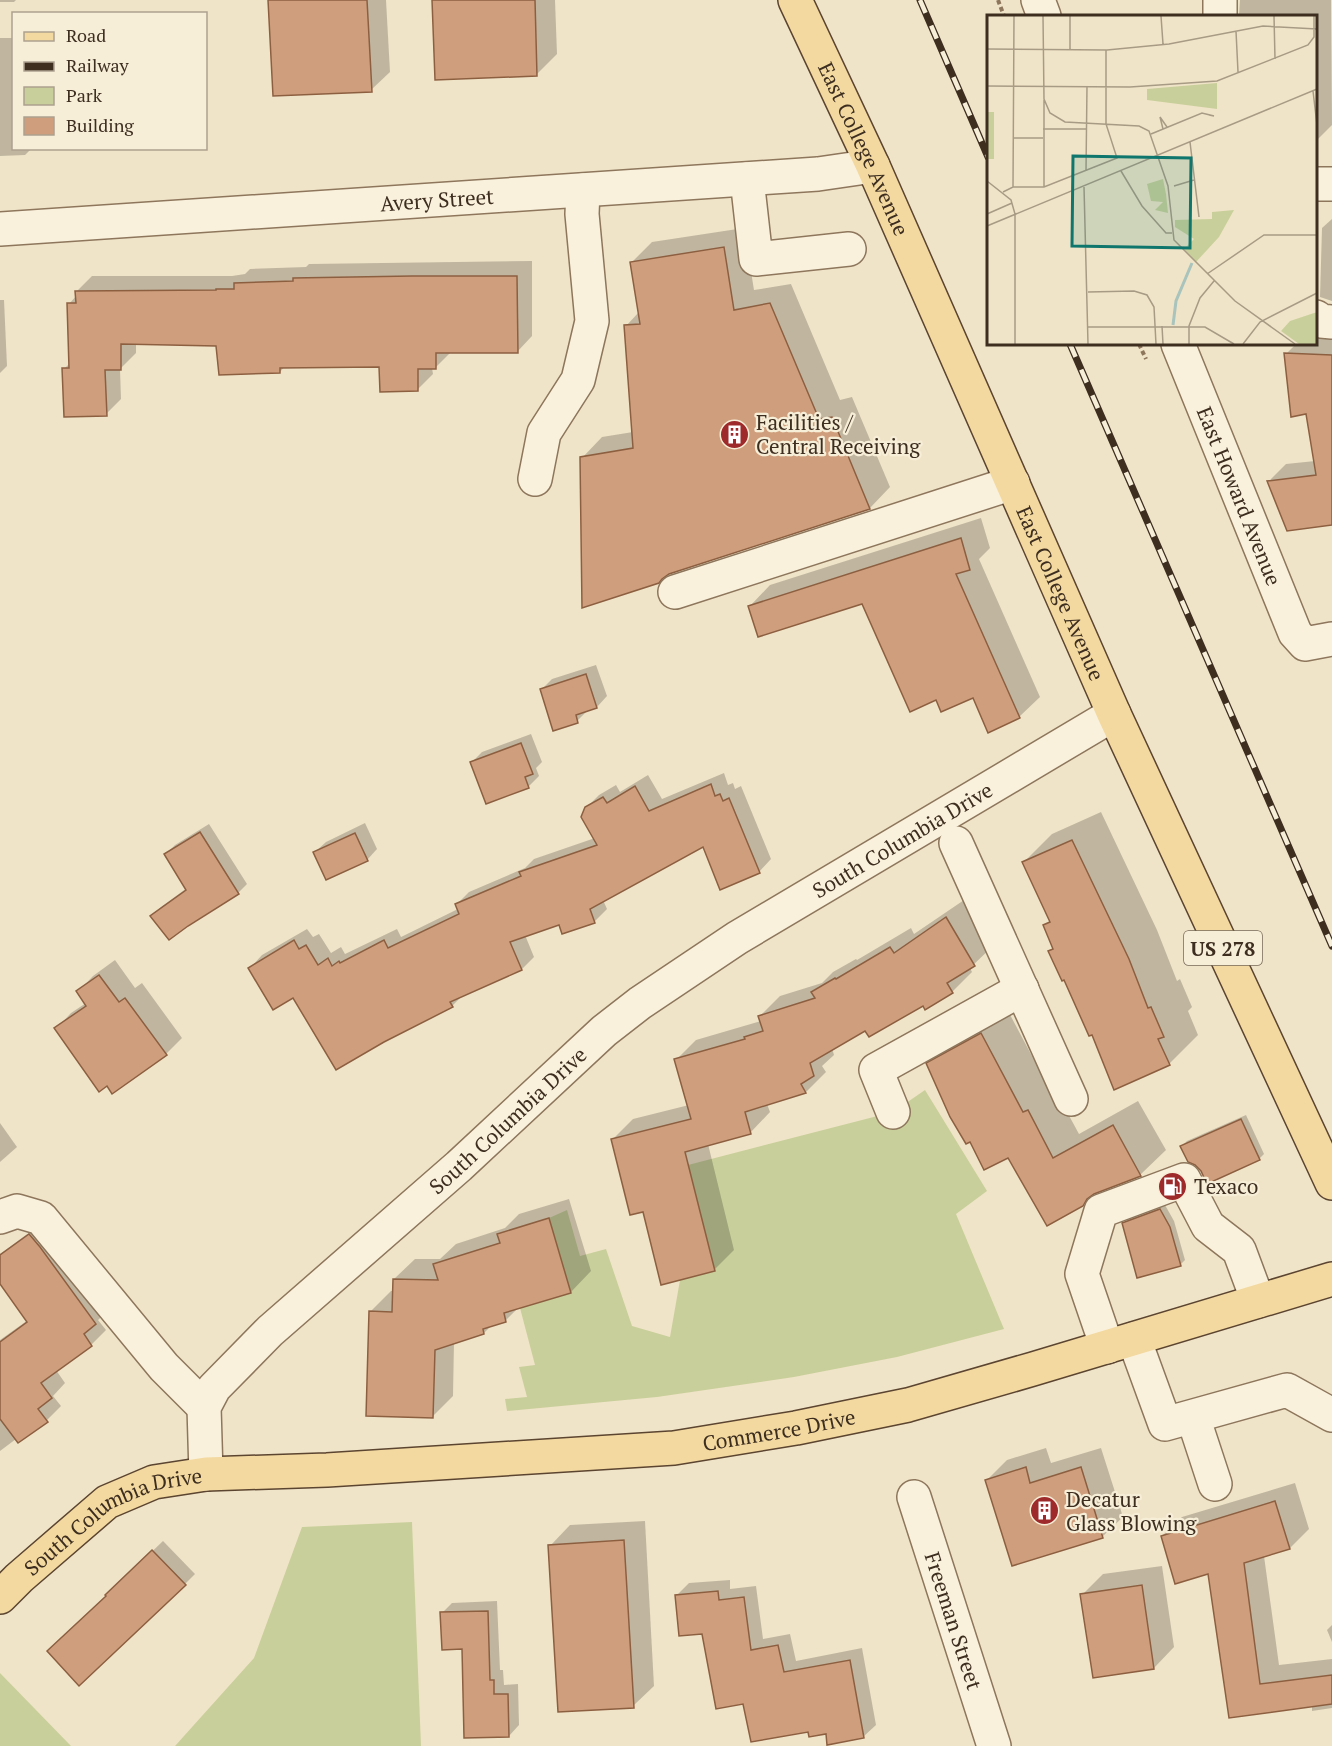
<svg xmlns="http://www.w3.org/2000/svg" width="1332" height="1746" font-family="'PT Serif',serif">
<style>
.green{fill:#c9cf9b}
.shadow{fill:#0003}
.building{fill:#cf9f7d;stroke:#8d5f41;stroke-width:1.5}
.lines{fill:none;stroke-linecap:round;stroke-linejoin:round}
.minor-casing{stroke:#8d765c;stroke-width:36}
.major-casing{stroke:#5b4430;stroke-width:36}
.path{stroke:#8d765c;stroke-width:4;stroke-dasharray:4.5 3;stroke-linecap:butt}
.minor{stroke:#faf1dc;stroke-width:33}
.major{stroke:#f3d9a0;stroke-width:33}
.rail-casing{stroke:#3d2e20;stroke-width:7}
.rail{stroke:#f7eed8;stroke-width:4.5;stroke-dasharray:14;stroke-linecap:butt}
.labels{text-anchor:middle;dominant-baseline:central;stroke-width:4.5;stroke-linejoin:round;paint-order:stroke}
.shield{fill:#f7eed8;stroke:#756857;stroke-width:1.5}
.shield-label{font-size:20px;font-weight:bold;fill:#3d2e20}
.street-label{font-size:21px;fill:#3d2e20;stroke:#f7eed8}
.poi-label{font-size:21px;fill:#3d2e20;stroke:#f7eed8;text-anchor:start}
.inset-river{fill:none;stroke:#a9c4bc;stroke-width:3}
.inset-road{fill:none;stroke:#a89b85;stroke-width:1.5}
.view{fill:#0f766e;fill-opacity:0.15;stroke:#0f766e;stroke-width:3}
.inset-edge{fill:none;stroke:#3d2e20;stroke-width:3}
</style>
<rect width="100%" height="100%" fill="#f0e4c8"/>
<g class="green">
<polygon points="925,1090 987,1191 956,1214 1004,1329 897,1357 794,1377 657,1397 507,1411 505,1399 527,1397 519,1367 535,1365 520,1308 571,1293 549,1218 567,1210 580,1256 606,1249 632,1326 670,1337 680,1280 714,1271 688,1165 893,1112"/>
<polygon points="412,1522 421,1746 175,1746 254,1658 302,1527"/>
<polygon points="0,1673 71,1746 0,1746"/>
</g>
<g class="shadow">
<polygon points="0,0 16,0 14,2 0,2"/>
<polygon points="270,0 386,0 390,72 371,90"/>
<polygon points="433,0 555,0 557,54 537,74"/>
<polygon points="1240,0 1331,0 1332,125 1316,141 1316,16 1239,16"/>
<polygon points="0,38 14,38 14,148 32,148 25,155 0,156"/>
<polygon points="1332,219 1332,301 1320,297 1322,228"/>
<polygon points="744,228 754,290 791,284 840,400 852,397 890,487 870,508 669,573 582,458 602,437 633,432 626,326 639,312 631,263 652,242"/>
<polygon points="532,261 532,336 517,352 451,352 435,368 432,368 433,374 417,390 381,365 285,366 280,372 218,344 136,343 136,353 120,369 121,399 106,414 64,369 71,362 69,304 77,295 77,291 92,276 232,276 245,274 250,269 306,267 309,264"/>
<polygon points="0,300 4,300 7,366 0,373"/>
<polygon points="1316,337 1332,338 1332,524 1269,481 1286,464 1315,461 1307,413 1286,354 1296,344 1316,344"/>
<polygon points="981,518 990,548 979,559 1040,697 1019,717 973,696 937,698 863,602 750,606 770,585"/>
<polygon points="596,665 607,696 597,707 588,710 577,721 541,690 552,679"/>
<polygon points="531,734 542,762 536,768 539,776 528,787 472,762 482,752"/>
<polygon points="724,773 728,785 733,783 735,789 741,786 771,859 759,872 704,845 603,900 607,909 594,922 560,923 525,935 534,957 522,969 463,995 452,1006 294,996 250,968 262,955 307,929 313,937 319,934 331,953 341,947 345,954 397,929 401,937 458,909 456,905 469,892 525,868 534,859 595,838 586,808 599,795 616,785 620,792 648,775 662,799"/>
<polygon points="1101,812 1157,930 1177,981 1180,979 1192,1007 1188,1011 1198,1035 1169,1064 1093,1033 1050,951 1054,947 1045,926 1050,920 1023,863 1052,834"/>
<polygon points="365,823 377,849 367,860 315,852 326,842"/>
<polygon points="209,824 247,884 238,893 152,916 161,907 187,888 166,854 175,845"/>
<polygon points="967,898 994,945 970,968 972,972 952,992 866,1028 832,1048 834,1055 822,1066 826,1072 806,1092 767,1104 770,1112 750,1133 708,1144 734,1250 714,1270 644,1210 613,1139 633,1119 689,1105 676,1060 696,1040 761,1021 759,1017 780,996 822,983 833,972 856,959 857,960 911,928 914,934"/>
<polygon points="115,960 135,988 142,983 182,1038 166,1054 56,1029 71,1013 86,1003 78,992 93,976"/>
<polygon points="1007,1009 1049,1088 1053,1086 1079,1134 1138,1101 1166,1150 1140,1175 1095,1192 1082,1205 1008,1156 928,1064 953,1039"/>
<polygon points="1246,1115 1264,1154 1259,1159 1202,1170 1182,1146 1187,1141"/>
<polygon points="0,1123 17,1147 0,1162"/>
<polygon points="569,1199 591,1271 571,1292 519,1307 506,1320 492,1325 484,1333 454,1342 453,1396 433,1416 370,1312 391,1291 394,1291 394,1279 415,1259 440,1259 456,1244 505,1228 519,1214"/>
<polygon points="1165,1205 1174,1221 1185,1260 1180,1265 1123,1224 1128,1219"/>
<polygon points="45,1221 110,1309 98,1320 106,1330 91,1345 56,1370 65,1383 53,1396 61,1406 47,1420 16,1439 0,1451 0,1340 28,1320 0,1281 0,1254"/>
<polygon points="1046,1448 1051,1463 1101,1448 1123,1517 1102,1537 987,1480 1007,1460"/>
<polygon points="1295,1483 1309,1529 1290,1548 1264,1556 1279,1665 1332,1659 1332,1708 1312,1711 1312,1705 1230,1716 1210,1572 1162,1536 1182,1517"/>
<polygon points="645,1521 654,1686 633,1706 550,1546 570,1525"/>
<polygon points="163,1541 195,1574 185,1584 108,1596 117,1585"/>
<polygon points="1162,1566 1174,1647 1154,1668 1082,1595 1103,1574"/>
<polygon points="730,1580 730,1589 756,1586 763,1639 790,1634 796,1661 862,1648 876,1725 863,1737 809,1730 744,1702 703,1633 677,1595 689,1583"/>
<polygon points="497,1601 500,1670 503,1670 504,1685 518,1684 519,1725 509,1736 463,1648 442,1613 452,1603"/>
<polygon points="1332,1625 1332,1642 1327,1630"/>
</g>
<g class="building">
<polygon points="268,0 367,0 372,92 273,96"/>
<polygon points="432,0 535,0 537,76 435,80"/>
<polygon points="724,247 734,310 770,303 819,419 832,417 870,509 669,574 662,579 659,583 582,608 580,457 633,448 624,325 640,324 630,262"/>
<polygon points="412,276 517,276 518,353 436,353 436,369 418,369 418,391 380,392 379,367 280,368 280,373 219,375 216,346 121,344 121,370 105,370 107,416 64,417 62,368 69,368 67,303 76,303 75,291 216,290 216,289 234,289 234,283 293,281 293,278"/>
<polygon points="1284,353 1332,355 1332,525 1287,531 1267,481 1316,475 1306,414 1291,417"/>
<polygon points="961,538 970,570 956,574 1020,718 988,733 973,698 941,712 936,700 910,712 862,604 758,637 748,606"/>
<polygon points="586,674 597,708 576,715 578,723 553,731 540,689"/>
<polygon points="521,743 533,774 525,777 529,788 486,804 470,762"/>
<polygon points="711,784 715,796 720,794 723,801 729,798 760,873 720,890 703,847 590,909 595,923 562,934 559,925 510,942 522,970 450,1002 453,1007 384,1042 336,1070 293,998 273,1010 248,968 294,940 299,949 306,945 318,965 328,958 332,966 339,961 340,963 384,940 388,948 459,914 455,904 521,876 519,872 597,845 581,817 585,807 603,797 607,803 635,786 649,811"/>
<polygon points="200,832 239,894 188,926 169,940 150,916 186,890 164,854"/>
<polygon points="355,833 368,861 326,880 313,852"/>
<polygon points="1072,840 1129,959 1148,1008 1151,1007 1164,1037 1158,1039 1170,1065 1114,1090 1092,1035 1089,1036 1064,980 1062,981 1048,951 1053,949 1043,925 1050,922 1022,862"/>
<polygon points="946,917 975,966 947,983 953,993 925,1010 923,1006 869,1037 865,1031 810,1063 814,1076 801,1084 806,1093 745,1112 751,1134 685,1152 715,1271 661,1285 643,1212 630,1215 611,1139 691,1119 674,1059 745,1039 744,1037 763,1031 758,1016 815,998 811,992 835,978 836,979 890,947 894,953"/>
<polygon points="99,975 119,1002 125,998 167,1055 112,1094 107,1086 99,1092 54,1028 86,1006 76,991"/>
<polygon points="981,1033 1023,1112 1028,1110 1053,1158 1113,1125 1141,1176 1094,1194 1087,1199 1083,1206 1047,1226 1008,1158 984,1170 970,1142 966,1144 950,1117 926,1063"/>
<polygon points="1241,1119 1260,1160 1207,1184 1201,1171 1195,1165 1188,1162 1180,1146"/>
<polygon points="1160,1209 1170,1227 1181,1266 1137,1278 1122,1223"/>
<polygon points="549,1218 571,1293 504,1313 506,1322 483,1329 484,1334 435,1350 433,1418 366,1416 369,1311 392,1312 393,1279 438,1280 433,1264 500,1243 497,1234"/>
<polygon points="29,1234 40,1247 96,1324 84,1334 92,1346 41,1383 52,1398 38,1409 48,1422 18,1443 0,1419 0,1342 27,1322 0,1284 0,1255"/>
<polygon points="1026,1467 1030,1483 1081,1467 1103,1538 1012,1566 985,1480"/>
<polygon points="1275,1501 1290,1549 1244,1563 1260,1684 1332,1675 1332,1704 1229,1718 1208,1574 1175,1584 1161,1536"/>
<polygon points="624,1540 634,1708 558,1712 548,1545"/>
<polygon points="152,1550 186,1585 79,1686 47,1651 106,1596 105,1595"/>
<polygon points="1142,1585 1154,1669 1093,1678 1080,1594"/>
<polygon points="718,1591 719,1600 744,1597 751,1650 778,1645 784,1672 850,1660 864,1738 827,1745 826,1734 809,1737 808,1732 751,1742 743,1704 716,1709 702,1634 679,1636 675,1595"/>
<polygon points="488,1611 490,1680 494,1680 494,1694 508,1694 509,1737 464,1738 462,1649 442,1650 440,1612"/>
</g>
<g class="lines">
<defs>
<g id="minor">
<polyline points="1038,0 1044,16"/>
<polyline points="1220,0 1220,16"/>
<polyline points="747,179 756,259 849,249"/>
<polyline points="1316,184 1332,184"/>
<path id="s1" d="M0,229L818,174L873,166"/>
<polyline points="1316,317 1321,321 1332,322"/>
<path id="s2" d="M1178,344L1295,633L1305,644L1332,639"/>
<polyline points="535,479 544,433 578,380 592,321 582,214 583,190"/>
<polyline points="675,592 1013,483"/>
<polyline points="956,843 1071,1099"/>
<polyline points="893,1112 876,1070 1022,989"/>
<polyline points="0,1217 17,1211 41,1218 164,1367 204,1407"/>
<polyline points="1134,1339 1165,1424 1287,1390 1332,1415"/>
<polyline points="1107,1347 1082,1274 1101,1211 1184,1180 1208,1226 1239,1250 1258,1301"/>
<polyline points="1193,1417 1215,1484"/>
<path id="s3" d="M206,1474L204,1407L214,1388L270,1331L459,1166L604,1031L640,1003L737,938L1114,714"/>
<path id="s4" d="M914,1497L994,1746"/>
</g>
<g id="major">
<path id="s5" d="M795,0L873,166L1114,714L1332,1183"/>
<path id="s6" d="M0,1597L19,1578L107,1502L154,1482L206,1474L327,1470L674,1448L796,1428L908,1405L1033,1369L1332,1279"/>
</g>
</defs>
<use href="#minor" class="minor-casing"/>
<use href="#major" class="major-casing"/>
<g class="path">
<polyline points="998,0 1004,16"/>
<polyline points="1139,344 1146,359"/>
</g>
<use href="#minor" class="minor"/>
<use href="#major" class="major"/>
<defs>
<g id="rail">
<polyline points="920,0 988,157"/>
<polyline points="1070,344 1332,946"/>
</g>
</defs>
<use href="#rail" class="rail-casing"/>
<use href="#rail" class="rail"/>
</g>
<defs>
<symbol id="building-disc" viewBox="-11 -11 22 22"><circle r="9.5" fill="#9e2a2b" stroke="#f7eed8"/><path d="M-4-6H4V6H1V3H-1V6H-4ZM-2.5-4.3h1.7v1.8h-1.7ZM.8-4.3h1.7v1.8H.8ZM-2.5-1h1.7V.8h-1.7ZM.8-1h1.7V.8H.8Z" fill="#fff"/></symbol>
<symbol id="fuel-disc" viewBox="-11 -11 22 22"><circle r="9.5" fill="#9e2a2b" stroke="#f7eed8"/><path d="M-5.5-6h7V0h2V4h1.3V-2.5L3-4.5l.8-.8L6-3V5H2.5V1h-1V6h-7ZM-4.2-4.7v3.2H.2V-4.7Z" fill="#fff"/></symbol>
</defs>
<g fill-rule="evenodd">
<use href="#building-disc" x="718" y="418" width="33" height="33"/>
<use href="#fuel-disc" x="1156" y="1170" width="33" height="33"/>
<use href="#building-disc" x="1028" y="1494" width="33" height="33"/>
</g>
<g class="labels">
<rect class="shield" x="1184" y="931" width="78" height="34" rx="4.5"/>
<g class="shield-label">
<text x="1223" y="948">US 278</text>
</g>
<g class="street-label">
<text stroke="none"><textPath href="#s5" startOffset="164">East College Avenue</textPath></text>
<text stroke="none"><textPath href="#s1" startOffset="438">Avery Street</textPath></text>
<text stroke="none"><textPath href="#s2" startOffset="164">East Howard Avenue</textPath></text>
<text stroke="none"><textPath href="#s5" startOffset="650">East College Avenue</textPath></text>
<text stroke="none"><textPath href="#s3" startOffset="972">South Columbia Drive</textPath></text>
<text stroke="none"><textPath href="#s3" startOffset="486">South Columbia Drive</textPath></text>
<text stroke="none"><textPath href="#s6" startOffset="822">Commerce Drive</textPath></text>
<text stroke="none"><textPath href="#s6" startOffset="140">South Columbia Drive</textPath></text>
<text stroke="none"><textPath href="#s4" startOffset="130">Freeman Street</textPath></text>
</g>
<g class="poi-label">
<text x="756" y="422">Facilities /<tspan x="756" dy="24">Central Receiving</tspan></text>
<text x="1194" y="1186">Texaco</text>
<text x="1066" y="1499">Decatur<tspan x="1066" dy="24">Glass Blowing</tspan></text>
</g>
</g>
<g transform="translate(987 15)">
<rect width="330" height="330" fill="#f0e4c8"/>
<path d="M230,68V94L160,85V74ZM0,97H7V144H0ZM176,164L179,179L181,198L168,195L176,187L164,186L160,169ZM247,195L232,222L209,247L197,234L207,224L188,212V205L225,204V197ZM330,297V329H312L294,316L303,306Z" fill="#c9cf9b"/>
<path class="inset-river" d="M186,310L189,286L205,248"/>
<path class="inset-road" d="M56,1L57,84L63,98L78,107L152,111L162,116L181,171L187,225L248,286L308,329M83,1V35M174,1L176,29M287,1L288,44M249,16L251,57M0,34L120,35L182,29L276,11L330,14M0,71L143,72L230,66L321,30L327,22V1M326,76L330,110M57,85V172M56,114H99M176,114L173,102L180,112M164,119L215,98L227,101L222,100M26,123H56M203,127L212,202M99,156L100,71M134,156L155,191L179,218H185M0,166L24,185L28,199M187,171L207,165M26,172L27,1M97,172L101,329M16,177L26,172H57L130,143L119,109V35M0,199L25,188M0,211L330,74M220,259L277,220H330M101,277L147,276L160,280L167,292L169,329M175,311L176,329M101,312H218L247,329M28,329V199M202,329V311L213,283L227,266M256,329L273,307L330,278"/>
<path class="view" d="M86,141L204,143L203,233L85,231Z"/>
<rect width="330" height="330" class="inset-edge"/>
</g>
<rect x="12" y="12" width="195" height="138" fill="#f7eed8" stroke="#ada18e" stroke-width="1.5"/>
<rect x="24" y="32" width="30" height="9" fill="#f3d9a0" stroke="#ada18e" stroke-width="1.5"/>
<text x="66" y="42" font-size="18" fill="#3d2e20">Road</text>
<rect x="24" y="62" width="30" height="9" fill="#3d2e20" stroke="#ada18e" stroke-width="1.5"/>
<text x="66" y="72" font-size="18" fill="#3d2e20">Railway</text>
<rect x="24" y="87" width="30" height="18" fill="#c9cf9b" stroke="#ada18e" stroke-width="1.5"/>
<text x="66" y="102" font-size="18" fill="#3d2e20">Park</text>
<rect x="24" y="117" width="30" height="18" fill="#cf9f7d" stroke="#ada18e" stroke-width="1.5"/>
<text x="66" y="132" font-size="18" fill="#3d2e20">Building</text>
</svg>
